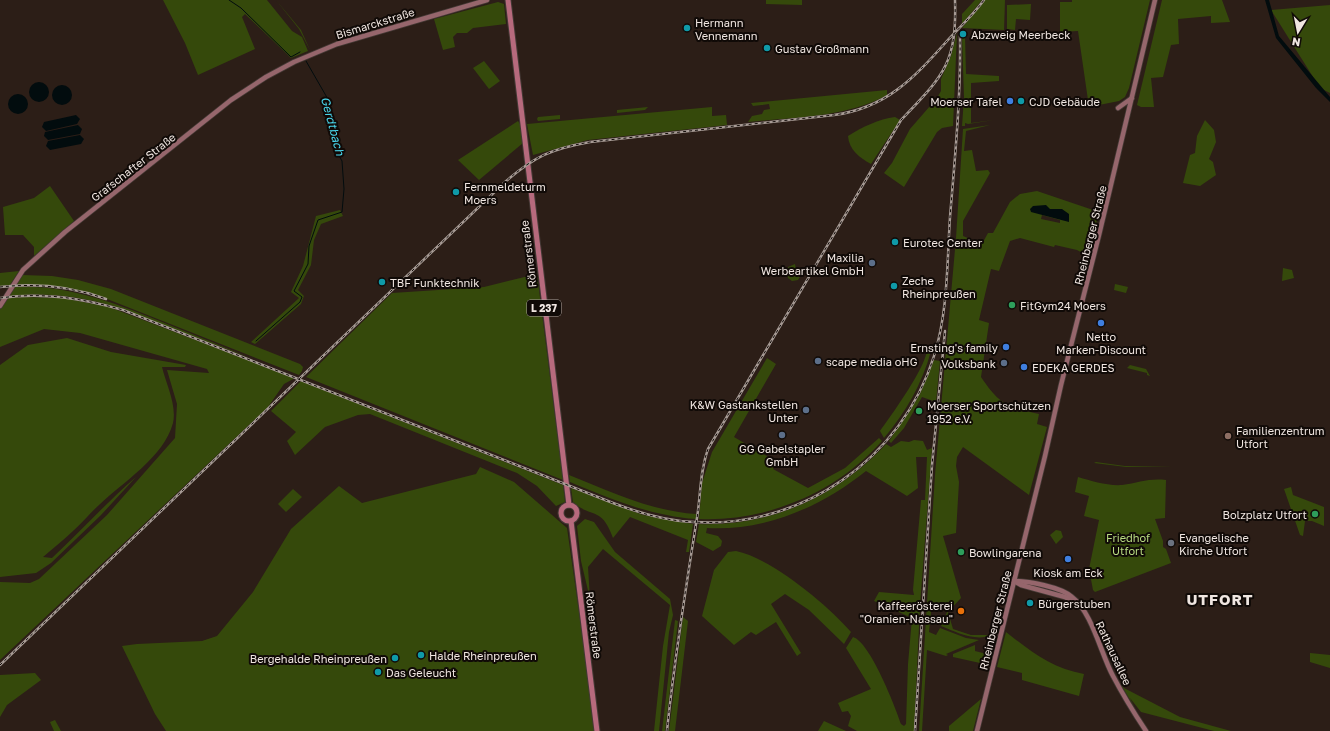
<svg xmlns="http://www.w3.org/2000/svg" width="1330" height="731" font-family="'Golos Text',sans-serif">
<style>
.green{fill:#35490b;fill-rule:evenodd}
.water{fill:#020c0e}
.lines{fill:none;stroke-linecap:round;stroke-linejoin:round}
.stream{stroke:#020c0e;stroke-width:1}
.secondary-casing{stroke:#443935;stroke-width:6}
.primary-casing{stroke:#443935;stroke-width:7}
.secondary{stroke:#96666c;stroke-width:4.5}
.primary{stroke:#b76a7d;stroke-width:5}
.rail-casing{stroke:#a79b95;stroke-width:2.5}
.rail{stroke:#100a07;stroke-width:1;stroke-dasharray:3;stroke-linecap:butt}
.culture-dot{fill:#0f9aa8;stroke:#100a07;stroke-width:1.5}
.shop-dot{fill:#3f7fe0;stroke:#100a07;stroke-width:1.5}
.service-dot{fill:#5c6f8a;stroke:#100a07;stroke-width:1.5}
.leisure-dot{fill:#2e9e5b;stroke:#100a07;stroke-width:1.5}
.education-dot{fill:#8d6e63;stroke:#100a07;stroke-width:1.5}
.worship-dot{fill:#6b7280;stroke:#100a07;stroke-width:1.5}
.food-dot{fill:#e8710a;stroke:#100a07;stroke-width:1.5}
.labels{text-anchor:middle;dominant-baseline:central;stroke-width:4;stroke-linejoin:round;paint-order:stroke}
.shield{fill:#100a07;stroke:#ada4a0;stroke-width:1}
.shield-label{font-size:10px;font-weight:bold;fill:#f0e6e1}
.poi-label{font-size:11px;fill:#f0e6e1;stroke:#100a07;text-anchor:start}
.street-label{font-size:11px;fill:#f0e6e1;stroke:#100a07}
.park-label{font-size:11px;fill:#b7da81;stroke:#100a07}
.water-label{font-size:12px;font-style:italic;fill:#49d5eb;stroke:#100a07}
.district-label{font-size:15px;font-weight:bold;letter-spacing:1px;fill:#f0e6e1;stroke:#100a07}
</style>
<rect width="100%" height="100%" fill="#2c1e17"/>
<g class="green">
<polygon points="163,0 267,0 292,31 302,37 308,51 291,58 245,14 242,17 255,49 198,75 185,43"/>
<polygon points="276,0 301,30 310,50 299,29"/>
<polygon points="766,0 802,0 802,5 766,4"/>
<polygon points="975,0 982,0 962,24 962,14"/>
<polygon points="985,0 1005,0 1004,30 962,28"/>
<polygon points="1072,0 1150,0 1129,88 1125,97 1119,101 1089,107 1078,31 1060,32 1060,2 1072,2"/>
<polygon points="1162,0 1222,0 1230,22 1211,23 1211,16 1178,19 1179,44 1171,45 1163,77 1151,78 1154,107 1141,107 1137,105"/>
<polygon points="498,2 504,4 506,24 473,28 467,33 457,33 453,37 455,47 443,50 434,19"/>
<polygon points="1031,4 1030,20 1016,19 1015,30 1007,29 1007,5"/>
<polygon points="1330,5 1330,93 1320,88 1271,10"/>
<polygon points="957,33 953,126 942,128 937,132 904,187 884,173 892,163 910,129 937,98 941,91 941,79 951,56"/>
<polygon points="962,36 965,36 966,74 999,76 999,81 971,83 971,123 994,120 968,124 965,123 965,126 962,126 964,98"/>
<polygon points="484,61 500,81 489,89 473,68"/>
<path d="M887,90V95C845,118 794,117 748,122L752,116L762,114L764,110L770,109L769,104L753,106L751,103Z"/>
<polygon points="648,107 645,110 617,113 617,110"/>
<polygon points="712,107 712,116 726,115 727,125 588,140 533,155 527,124"/>
<polygon points="560,115 560,119 538,121 537,119 538,117"/>
<path d="M895,117L900,120L871,164C860,158 849,150 848,136C862,127 879,119 895,117Z"/>
<polygon points="1205,120 1214,130 1216,142 1209,159 1213,162 1216,175 1200,186 1183,183 1190,155 1195,153 1197,136"/>
<polygon points="518,121 520,124 523,143 479,180 458,160"/>
<path d="M990,125L966,131L964,151L972,150L976,171L988,170L990,173L963,221V236L982,244L988,233H993L1010,202L1020,194L1037,191L1099,212L1088,256L1077,250L1055,245L1054,247L1020,238L1010,241L999,271L991,269L979,320L989,323L981,377C1000,405 1007,407 1039,414L1037,424L1047,427L1029,495L963,447L957,457L956,466L959,482L956,533L943,536L961,598L948,612L953,629L971,635H992C975,642 956,632 941,626L947,612L932,603L929,632L936,635L940,628L966,638L979,640L946,654L948,655L946,656L927,650L922,731H919L935,475L956,238L963,129ZM1042,215L1060,220V223L1041,219Z"/>
<polygon points="50,186 74,221 34,256 34,247 23,235 5,235 3,207 34,198"/>
<polygon points="340,210 343,216 321,224 314,240 311,265 298,290 304,296 301,304 255,344 251,342 299,298 291,292 303,266 316,216"/>
<path d="M795,264L796,269L800,270C802,274 801,276 798,280L792,281L788,278L786,271L788,267Z"/>
<polygon points="1283,268 1292,270 1294,278 1282,281"/>
<polygon points="19,271 10,285 0,286 0,273"/>
<polygon points="537,274 563,480 306,377 392,293 484,287"/>
<polygon points="22,275 52,276 78,280 111,289 300,364 303,367 302,371 299,375 97,295 55,286 15,285"/>
<polygon points="1115,284 1128,287 1126,293 1114,290"/>
<path d="M14,287C69,284 118,304 167,324C196,336 225,347 253,359L113,306C79,296 45,292 9,296Z"/>
<polygon points="25,297 63,298 109,307 295,378 284,384 268,407 0,660 0,582 30,583 39,579 107,515 175,438 177,404 167,370 209,373 207,369 80,333 44,329 0,347 0,309 7,298"/>
<path d="M67,338L111,352L186,365L185,367H162C166,384 177,405 173,423C164,457 123,482 99,505C90,513 82,523 73,531C64,540 53,548 43,557L52,558C81,531 106,503 136,477L101,515L51,563L36,573L0,577V365L28,345Z"/>
<path d="M926,348L931,351C922,384 906,412 884,438L880,431C889,419 932,359 926,348Z"/>
<path d="M767,358L776,364L734,437L777,462L773,469L808,488L845,468L879,438L882,441C837,492 767,522 699,519L702,483L712,452Z"/>
<polygon points="934,360 940,361 936,402 922,397 904,428 891,443 889,441 920,394"/>
<polygon points="1130,365 1146,369 1150,376 1147,375 1147,373 1127,368"/>
<polygon points="301,381 563,485 565,502 556,506 537,486 517,473 370,414 358,415 325,427 295,455 287,441 296,432 271,411"/>
<path d="M914,440L923,441L927,450L932,448L920,606L914,731H857L848,726L851,716L848,711L842,712L838,703L871,689L846,648L853,637C870,642 895,706 901,724L904,726L906,724L908,664L912,618L874,601L879,592L914,595L913,590L921,500H925L927,457H916L918,488L907,496L866,471C821,507 766,531 707,528L706,533L718,536L722,541L721,546L713,551L696,542L699,524C770,527 838,496 886,444L891,447L901,441L909,442Z"/>
<polygon points="1096,462 1125,466 1173,466 1126,467 1094,463"/>
<polygon points="480,467 514,482 567,528 596,731 166,731 155,714 122,646 137,644 202,641 217,636 253,592 291,529 339,486 362,503 476,474"/>
<path d="M569,475C611,492 651,511 696,514V519C651,516 611,499 570,482Z"/>
<path d="M1078,477C1092,481 1107,486 1122,485C1138,483 1149,478 1166,480L1165,518L1155,519L1163,541V547L1166,549L1171,563L1095,592L1093,590L1089,569L1099,520L1084,516L1089,496L1075,492Z"/>
<polygon points="1291,487 1293,495 1324,507 1324,526 1312,521 1305,521 1303,536 1300,535 1284,489"/>
<path d="M571,488L643,515L693,524L689,552H686L688,540L630,517L613,538C601,505 593,520 573,502Z"/>
<polygon points="293,489 302,497 286,512 278,504"/>
<polygon points="585,519 594,522 615,552 670,599 673,615 669,632 659,731 654,731 663,646 670,605 603,549 588,567 590,599 581,561 577,526"/>
<polygon points="1056,530 1061,531 1063,537 1056,544 1050,535"/>
<path d="M736,551C771,558 828,605 851,632L844,644L809,610L785,594L771,604L801,653L797,656L776,622L756,635L751,632L734,645L702,616L714,570L728,552Z"/>
<polygon points="683,617 688,621 675,731 669,731"/>
<polygon points="675,620 678,621 665,731 662,731"/>
<path d="M1006,632C1030,651 1053,669 1084,674L1079,696L1022,680V673L997,667Z"/>
<polygon points="975,645 975,651 991,655 989,665 953,657 953,654"/>
<polygon points="1310,653 1330,655 1330,668 1310,662"/>
<polygon points="35,673 41,680 7,705 0,717 0,675"/>
<polygon points="1120,683 1124,688 1180,717 1231,731 1214,731 1141,712 1130,698 1135,708"/>
<polygon points="981,699 973,731 949,731 949,726"/>
<polygon points="55,720 61,731 54,731 50,722"/>
<polygon points="824,721 846,731 818,731"/>
</g>
<g class="water">
<polygon points="1265,0 1269,0 1279,36 1330,97 1330,102 1316,88 1276,38"/>
<circle cx="39" cy="92" r="10"/>
<circle cx="62" cy="95" r="10"/>
<circle cx="18" cy="104" r="10"/>
<polygon points="76,115 80,119 77,124 46,131 42,127 44,122"/>
<polygon points="78,125 82,129 80,134 48,140 44,136 45,132"/>
<polygon points="80,135 84,139 81,144 50,150 46,146 48,141"/>
<polygon points="1046,205 1050,209 1062,209 1069,214 1069,222 1031,212 1030,209 1033,206"/>
</g>
<g class="lines">
<g class="stream">
<polyline points="229,0 241,8 291,57 300,52"/>
<polyline points="256,341 300,302 302,297 294,291 308,264 309,246 318,220 342,212 344,189 342,161 335,148 332,133 327,109 329,101 306,61"/>
</g>
<defs>
<g id="secondary">
<polyline points="1118,108 1132,98"/>
<polyline points="0,306 23,270 65,232 231,100 266,77 294,62 337,44 487,0"/>
<path d="M1013,581C1028,581 1061,587 1072,597C1092,612 1101,654 1113,676C1123,695 1134,713 1146,731"/>
<polyline points="1014,581 1021,585 1065,597 1078,604"/>
<polyline points="977,731 1045,456 1061,385 1099,235 1155,0"/>
</g>
<g id="primary">
<polyline points="508,0 569,505"/>
<circle cx="569" cy="513" r="8"/>
<polyline points="571,521 597,731"/>
</g>
</defs>
<use href="#secondary" class="secondary-casing"/>
<use href="#primary" class="primary-casing"/>
<use href="#secondary" class="secondary"/>
<use href="#primary" class="primary"/>
<defs>
<g id="rail">
<path d="M0,287C35,283 73,287 106,299"/>
<path d="M0,298C43,292 81,298 123,310L613,503C639,513 666,521 694,522C801,529 902,459 934,356C948,312 947,263 950,217C955,157 961,96 960,36"/>
<path d="M0,665L505,182C535,156 551,149 590,142L834,115C886,108 913,79 947,41C959,28 973,15 984,0"/>
<path d="M667,731C674,661 685,593 696,524C701,498 699,474 708,449L901,120C943,76 957,64 955,0"/>
<polyline points="915,731 932,465 945,331"/>
</g>
</defs>
<use href="#rail" class="rail-casing"/>
<use href="#rail" class="rail"/>
</g>
<g class="culture-dot">
<circle cx="687" cy="28" r="4"/>
<circle cx="963" cy="34" r="4"/>
<circle cx="767" cy="48" r="4"/>
<circle cx="1021" cy="101" r="4"/>
<circle cx="456" cy="192" r="4"/>
<circle cx="895" cy="242" r="4"/>
<circle cx="382" cy="282" r="4"/>
<circle cx="894" cy="286" r="4"/>
<circle cx="1030" cy="603" r="4"/>
<circle cx="421" cy="655" r="4"/>
<circle cx="395" cy="658" r="4"/>
<circle cx="378" cy="672" r="4"/>
</g>
<g class="shop-dot">
<circle cx="1010" cy="101" r="4"/>
<circle cx="1101" cy="323" r="4"/>
<circle cx="1006" cy="347" r="4"/>
<circle cx="1024" cy="367" r="4"/>
<circle cx="1068" cy="559" r="4"/>
</g>
<g class="service-dot">
<circle cx="872" cy="263" r="4"/>
<circle cx="818" cy="361" r="4"/>
<circle cx="1004" cy="363" r="4"/>
<circle cx="806" cy="410" r="4"/>
<circle cx="782" cy="435" r="4"/>
</g>
<g class="leisure-dot">
<circle cx="1012" cy="305" r="4"/>
<circle cx="919" cy="411" r="4"/>
<circle cx="1315" cy="514" r="4"/>
<circle cx="961" cy="552" r="4"/>
</g>
<circle class="education-dot" cx="1228" cy="436" r="4"/>
<circle class="worship-dot" cx="1171" cy="543" r="4"/>
<circle class="food-dot" cx="961" cy="611" r="4"/>
<g class="labels">
<rect class="shield" x="527" y="300" width="34" height="16" rx="3"/>
<g class="shield-label">
<text x="544" y="308">L 237</text>
</g>
<g class="poi-label">
<text x="695" y="22">Hermann<tspan x="695" dy="13">Vennemann</tspan></text>
<text x="971" y="34">Abzweig Meerbeck</text>
<text x="775" y="48">Gustav Großmann</text>
<text x="1002" y="101" text-anchor="end">Moerser Tafel</text>
<text x="1029" y="101">CJD Gebäude</text>
<text x="464" y="186">Fernmeldeturm<tspan x="464" dy="13">Moers</tspan></text>
<text x="903" y="242">Eurotec Center</text>
<text x="864" y="257" text-anchor="end">Maxilia<tspan x="864" dy="13">Werbeartikel GmbH</tspan></text>
<text x="902" y="280">Zeche<tspan x="902" dy="13">Rheinpreußen</tspan></text>
<text x="390" y="282">TBF Funktechnik</text>
<text x="1020" y="305">FitGym24 Moers</text>
<text x="1101" y="336" text-anchor="middle">Netto<tspan x="1101" dy="13">Marken-Discount</tspan></text>
<text x="998" y="347" text-anchor="end">Ernsting's family</text>
<text x="826" y="361">scape media oHG</text>
<text x="996" y="363" text-anchor="end">Volksbank</text>
<text x="1032" y="367">EDEKA GERDES</text>
<text x="798" y="404" text-anchor="end">K&amp;W Gastankstellen<tspan x="798" dy="13">Unter</tspan></text>
<text x="927" y="405">Moerser Sportschützen<tspan x="927" dy="13">1952 e.V.</tspan></text>
<text x="1236" y="430">Familienzentrum<tspan x="1236" dy="13">Utfort</tspan></text>
<text x="782" y="448" text-anchor="middle">GG Gabelstapler<tspan x="782" dy="13">GmbH</tspan></text>
<text x="1307" y="514" text-anchor="end">Bolzplatz Utfort</text>
<text x="1179" y="537">Evangelische<tspan x="1179" dy="13">Kirche Utfort</tspan></text>
<text x="969" y="552">Bowlingarena</text>
<text x="1068" y="572" text-anchor="middle">Kiosk am Eck</text>
<text x="1038" y="603">Bürgerstuben</text>
<text x="953" y="605" text-anchor="end">Kaffeerösterei<tspan x="953" dy="13">"Oranien-Nassau"</tspan></text>
<text x="429" y="655">Halde Rheinpreußen</text>
<text x="387" y="658" text-anchor="end">Bergehalde Rheinpreußen</text>
<text x="386" y="672">Das Geleucht</text>
</g>
<g class="street-label">
<text transform="translate(375 23) rotate(-17)">Bismarckstraße</text>
<text transform="translate(133 167) rotate(-38)">Grafschafter Straße</text>
<text transform="translate(1090 235) rotate(-76)">Rheinberger Straße</text>
<text transform="translate(528 254) rotate(-97)">Römerstraße</text>
<text transform="translate(995 620) rotate(-76)">Rheinberger Straße</text>
<text transform="translate(594 625) rotate(83)">Römerstraße</text>
<text transform="translate(1114 653) rotate(65)">Rathausallee</text>
</g>
<g class="park-label">
<text x="1128" y="537">Friedhof<tspan x="1128" dy="13">Utfort</tspan></text>
</g>
<g class="water-label">
<text transform="translate(333 126) rotate(75)">Gerdtbach</text>
</g>
<g class="district-label">
<text x="1220" y="599">UTFORT</text>
</g>
</g>
<g transform="translate(1298 32) rotate(190)" stroke="#100a07" stroke-width="3" paint-order="stroke">
<path d="M0-3L7 15L0 10L-7 15Z" fill="#f0e6e1"/>
<text y="-6" font-size="11" font-weight="bold" text-anchor="middle" fill="#f0e6e1">N</text>
</g>
</svg>
